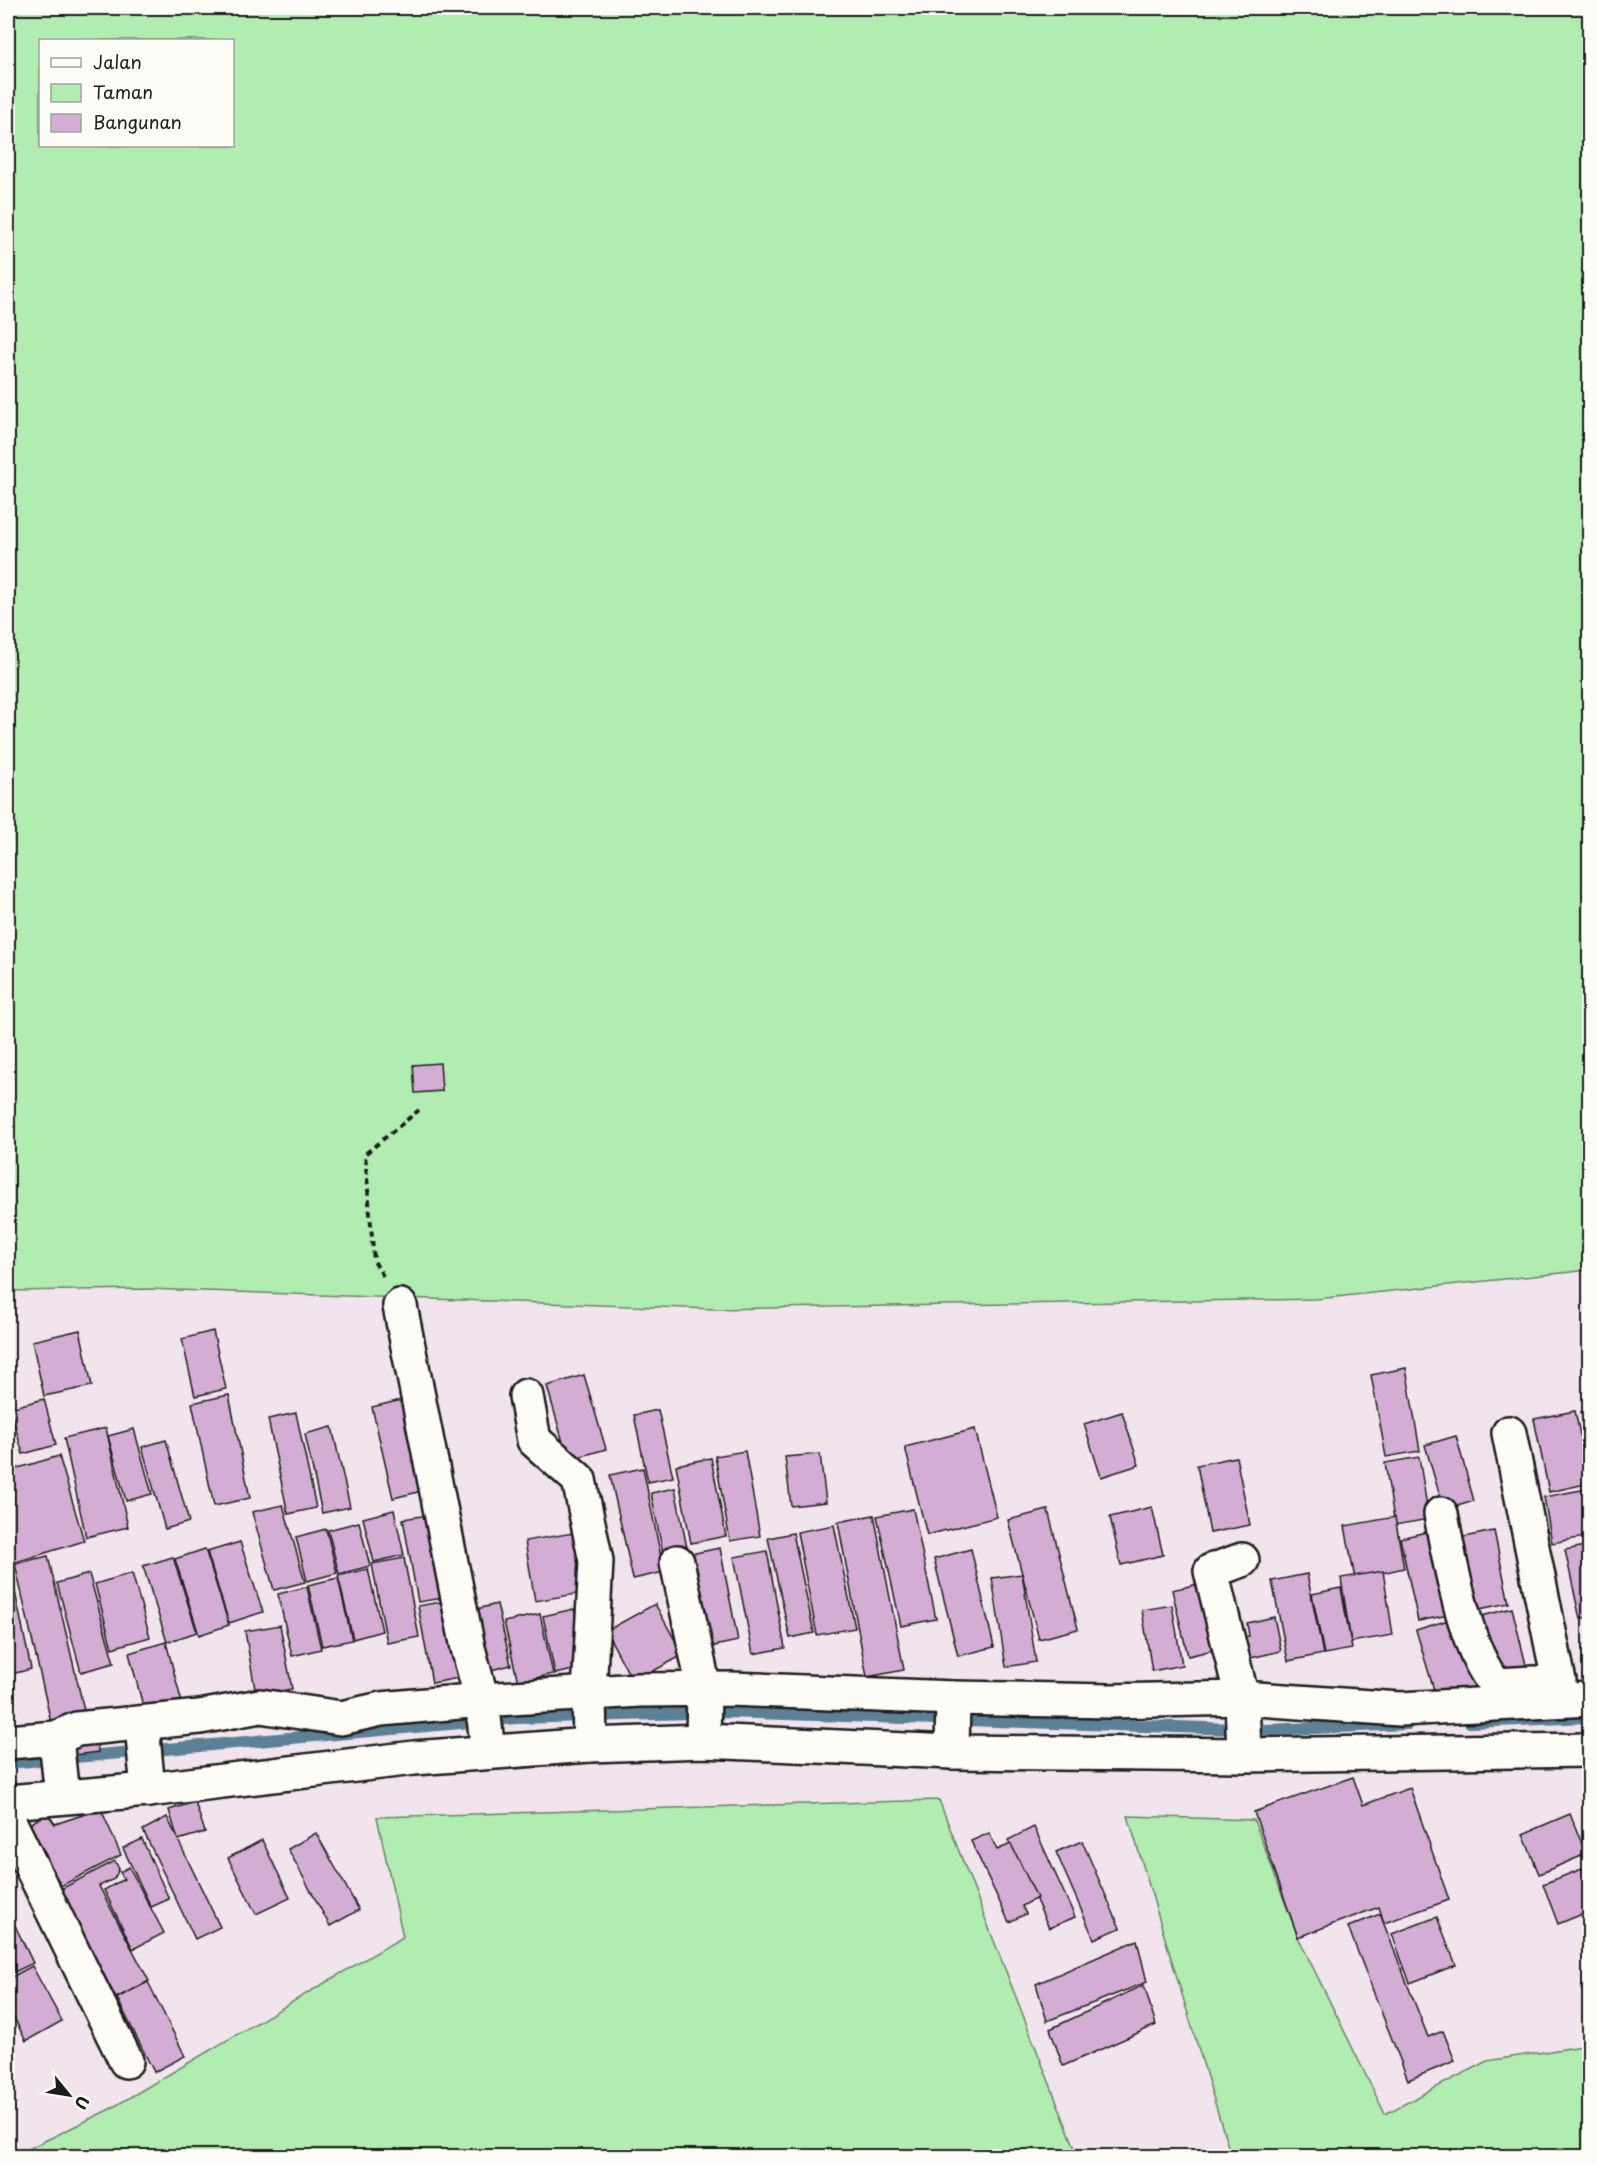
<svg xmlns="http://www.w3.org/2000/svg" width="1597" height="2164" font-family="'Playpen Sans',sans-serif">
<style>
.green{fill:#b1ecb1;stroke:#668466;stroke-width:1.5;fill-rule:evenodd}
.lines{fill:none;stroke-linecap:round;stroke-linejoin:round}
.stream{stroke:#5c8095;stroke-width:12}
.building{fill:#d4add5;stroke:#1c1c1c;stroke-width:1.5}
.minor-casing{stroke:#1c1c1c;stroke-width:38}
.path{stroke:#1c1c1c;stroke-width:4;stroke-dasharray:6 4.5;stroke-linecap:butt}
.minor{stroke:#fdfcf7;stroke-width:33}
</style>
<rect width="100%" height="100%" fill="#f1e4ed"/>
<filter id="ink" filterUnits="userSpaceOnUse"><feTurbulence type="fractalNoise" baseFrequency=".0167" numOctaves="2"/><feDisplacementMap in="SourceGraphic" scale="12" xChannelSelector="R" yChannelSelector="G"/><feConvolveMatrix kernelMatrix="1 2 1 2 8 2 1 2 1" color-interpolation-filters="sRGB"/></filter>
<g filter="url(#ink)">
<g class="green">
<path d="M8,8H1589V1270L1316,1299L715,1309L147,1289L8,1291ZM40,40H232V146H40Z"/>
<polygon points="939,1800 1078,2156 14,2156 110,2109 403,1937 377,1817"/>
<polygon points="1128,1816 1254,1820 1298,1937 1385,2114 1487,2061 1589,2045 1589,2156 1231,2156"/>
</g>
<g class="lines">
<g class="stream">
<polyline points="1470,1722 1590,1717"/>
<polyline points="8,1763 517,1718 727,1712 1267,1730 1408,1724"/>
</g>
</g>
<g class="building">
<polygon points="440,1063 442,1091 415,1093 413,1065"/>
<polygon points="80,1330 92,1386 44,1396 32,1341"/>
<polygon points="213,1331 226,1389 195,1396 182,1339"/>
<polygon points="1406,1368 1420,1451 1386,1457 1371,1375"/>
<polygon points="584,1375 606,1449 568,1460 547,1386"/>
<polygon points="229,1395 250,1498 214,1506 192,1403"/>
<polygon points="410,1398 431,1489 393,1498 372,1407"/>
<polygon points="44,1399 56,1445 23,1454 10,1408"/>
<polygon points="658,1410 673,1477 648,1482 634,1415"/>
<polygon points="1575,1411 1590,1483 1549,1492 1534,1419"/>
<polygon points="1590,1411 1590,1452 1581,1412"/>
<polygon points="1122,1412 1139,1465 1101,1477 1084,1424"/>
<polygon points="296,1413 316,1508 288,1514 268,1419"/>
<polygon points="332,1427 350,1507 322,1513 305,1434"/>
<polygon points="106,1428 128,1527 86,1537 64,1438"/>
<polygon points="134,1429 152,1494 126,1501 108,1436"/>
<polygon points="975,1429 997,1517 927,1535 905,1447"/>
<polygon points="1456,1436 1474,1501 1444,1510 1425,1445"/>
<polygon points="166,1440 189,1522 165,1529 142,1447"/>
<polygon points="745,1451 760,1536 730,1541 715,1456"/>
<polygon points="820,1454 826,1502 791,1506 785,1457"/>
<polygon points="59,1456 84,1541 13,1563 8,1544 8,1471"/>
<polygon points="1236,1457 1250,1525 1210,1533 1197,1465"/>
<polygon points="1419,1457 1429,1519 1395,1525 1385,1463"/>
<polygon points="711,1458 726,1536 691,1543 676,1465"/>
<polygon points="643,1468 664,1572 633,1579 610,1475"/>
<polygon points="675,1488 687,1548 663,1553 651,1493"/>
<polygon points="1587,1489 1590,1536 1552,1543 1544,1497"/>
<polygon points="283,1505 305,1582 274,1590 252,1512"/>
<polygon points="1152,1507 1163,1555 1121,1565 1110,1517"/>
<polygon points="913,1509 936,1619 901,1626 877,1516"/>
<polygon points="394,1510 404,1555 374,1562 363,1518"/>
<polygon points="1048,1510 1078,1629 1039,1639 1008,1520"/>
<polygon points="433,1514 449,1597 418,1602 403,1519"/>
<polygon points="874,1515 904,1670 867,1677 838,1522"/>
<polygon points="1395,1517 1404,1568 1355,1579 1345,1526"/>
<polygon points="359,1522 370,1566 339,1574 328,1530"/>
<polygon points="834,1525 855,1628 817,1635 797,1532"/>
<polygon points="326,1529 337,1573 307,1581 296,1537"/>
<polygon points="1436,1530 1454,1614 1418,1621 1400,1538"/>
<polygon points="1494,1531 1509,1603 1474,1610 1459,1538"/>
<polygon points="573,1533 582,1593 535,1601 525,1541"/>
<polygon points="793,1533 814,1633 790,1638 768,1538"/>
<polygon points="240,1542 263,1612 229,1623 207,1552"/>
<polygon points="1590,1545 1590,1616 1580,1619 1565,1550"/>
<polygon points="720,1548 738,1641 709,1647 690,1554"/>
<polygon points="205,1549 229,1625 199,1635 175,1559"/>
<polygon points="971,1549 994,1647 958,1656 934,1559"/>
<polygon points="767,1551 785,1648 753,1654 734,1557"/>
<polygon points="48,1556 87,1723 53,1731 15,1564"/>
<polygon points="173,1557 197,1632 167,1642 143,1566"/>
<polygon points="8,1558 31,1669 8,1675"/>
<polygon points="404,1558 419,1637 387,1643 372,1564"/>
<polygon points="368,1569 382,1631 353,1639 338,1576"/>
<polygon points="1383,1571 1393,1635 1351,1642 1341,1578"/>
<polygon points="132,1573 150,1637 112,1648 95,1584"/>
<polygon points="89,1574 114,1663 81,1672 57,1583"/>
<polygon points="1022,1574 1036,1662 1006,1667 992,1578"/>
<polygon points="1307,1574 1323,1654 1288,1661 1272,1581"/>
<polygon points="338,1578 352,1640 322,1646 308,1585"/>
<polygon points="1207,1582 1222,1648 1188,1656 1172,1590"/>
<polygon points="307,1587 321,1649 292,1656 278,1594"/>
<polygon points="1341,1588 1352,1649 1324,1654 1312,1594"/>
<polygon points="451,1600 464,1677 432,1683 418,1606"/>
<polygon points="497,1604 511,1665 479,1673 465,1612"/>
<polygon points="655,1604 683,1655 633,1682 606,1631"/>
<polygon points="1172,1605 1182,1665 1152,1671 1142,1610"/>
<polygon points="1512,1608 1527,1669 1494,1678 1478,1617"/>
<polygon points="574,1609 587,1667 555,1674 543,1616"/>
<polygon points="540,1614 553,1674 518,1682 504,1622"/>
<polygon points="1274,1617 1281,1651 1246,1659 1241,1638 1249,1636 1247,1623"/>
<polygon points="1455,1618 1476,1688 1437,1700 1416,1630"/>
<polygon points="280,1625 292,1689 256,1695 245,1631"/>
<polygon points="166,1642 183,1707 146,1717 129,1653"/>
<polygon points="96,1734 98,1752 66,1756 73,1737"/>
<polygon points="1353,1777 1363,1805 1410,1788 1449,1900 1384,1923 1379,1907 1298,1937 1254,1812"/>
<polygon points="195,1802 205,1832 178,1840 169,1810"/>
<polygon points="101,1809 121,1855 55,1889 22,1829 47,1813 55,1824"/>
<polygon points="1570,1814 1586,1854 1539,1874 1523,1834"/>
<polygon points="167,1817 220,1927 195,1939 143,1830"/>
<polygon points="1034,1827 1075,1917 1049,1928 1008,1840"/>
<polygon points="316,1833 359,1910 330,1926 288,1849"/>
<polygon points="989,1833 997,1850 1011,1844 1037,1898 1022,1906 1026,1914 1009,1922 971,1841"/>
<polygon points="142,1839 169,1899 151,1907 123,1848"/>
<polygon points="262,1840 290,1898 256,1914 228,1858"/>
<polygon points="1082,1841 1120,1928 1094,1939 1056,1852"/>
<polygon points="115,1861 119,1869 114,1879 99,1886 149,1981 116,1998 59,1890"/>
<polygon points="129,1867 164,1933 133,1949 104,1890 124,1879 120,1872"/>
<polygon points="1587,1867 1590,1874 1590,1911 1558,1924 1543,1884"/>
<polygon points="8,1911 33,1963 8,1975"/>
<polygon points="1380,1914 1428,2037 1443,2031 1455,2061 1408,2080 1348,1927"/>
<polygon points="1437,1917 1456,1965 1410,1983 1392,1934"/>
<polygon points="1137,1940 1147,1982 1047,2021 1036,1984"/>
<polygon points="32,1966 62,2021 26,2041 8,2006 8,1979"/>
<polygon points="148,1982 185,2056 154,2072 117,1998"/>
<polygon points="1144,1985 1156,2025 1063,2066 1050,2029"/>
</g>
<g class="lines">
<defs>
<g id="minor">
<polyline points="400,1306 468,1648 482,1700 488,1752"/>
<polyline points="526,1396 534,1440 579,1480 596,1561 589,1693 590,1745"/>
<polyline points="1509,1433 1559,1681"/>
<path d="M1441,1514C1448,1555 1467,1658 1497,1685L1535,1683"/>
<polyline points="1242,1560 1211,1571 1242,1698 1244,1755"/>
<polyline points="677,1562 704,1689 703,1741"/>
<polyline points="142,1725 148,1790"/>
<polyline points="56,1738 62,1797"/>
<polyline points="8,1742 56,1738 77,1729 200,1717 260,1706 341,1718 381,1709 482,1700 639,1690 731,1689 953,1698 1110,1701 1242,1698 1400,1709 1590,1699"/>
<polyline points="952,1752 953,1698"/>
<polyline points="8,1802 148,1790 414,1758 590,1745 703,1741 952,1752 1244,1755 1590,1750"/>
<polyline points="8,1819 126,2061"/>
</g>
</defs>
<use href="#minor" class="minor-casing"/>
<polyline class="path" points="383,1276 374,1261 365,1154 419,1110"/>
<use href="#minor" class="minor"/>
</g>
</g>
<rect width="1597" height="2164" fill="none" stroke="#fdfcf7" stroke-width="30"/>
<rect x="15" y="15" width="1567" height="2134" fill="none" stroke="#1c1c1c" stroke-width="2" filter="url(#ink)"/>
<rect x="39" y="39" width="195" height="108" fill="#fdfcf7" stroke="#a3a29f" stroke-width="1.5"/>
<rect x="51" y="58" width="30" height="9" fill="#fdfcf7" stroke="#a3a29f" stroke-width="1.5"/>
<text x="93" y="69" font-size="18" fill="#1c1c1c">Jalan</text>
<rect x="51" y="84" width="30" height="18" fill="#b1ecb1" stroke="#a3a29f" stroke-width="1.5"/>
<text x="93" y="99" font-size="18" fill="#1c1c1c">Taman</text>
<rect x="51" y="114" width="30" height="18" fill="#d4add5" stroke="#a3a29f" stroke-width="1.5"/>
<text x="93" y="129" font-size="18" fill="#1c1c1c">Bangunan</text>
<g transform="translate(69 2095) rotate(120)" stroke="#fdfcf7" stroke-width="4.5" paint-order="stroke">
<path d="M0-4.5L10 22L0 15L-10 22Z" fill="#1c1c1c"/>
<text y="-9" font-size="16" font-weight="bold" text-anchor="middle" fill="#1c1c1c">U</text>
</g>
</svg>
